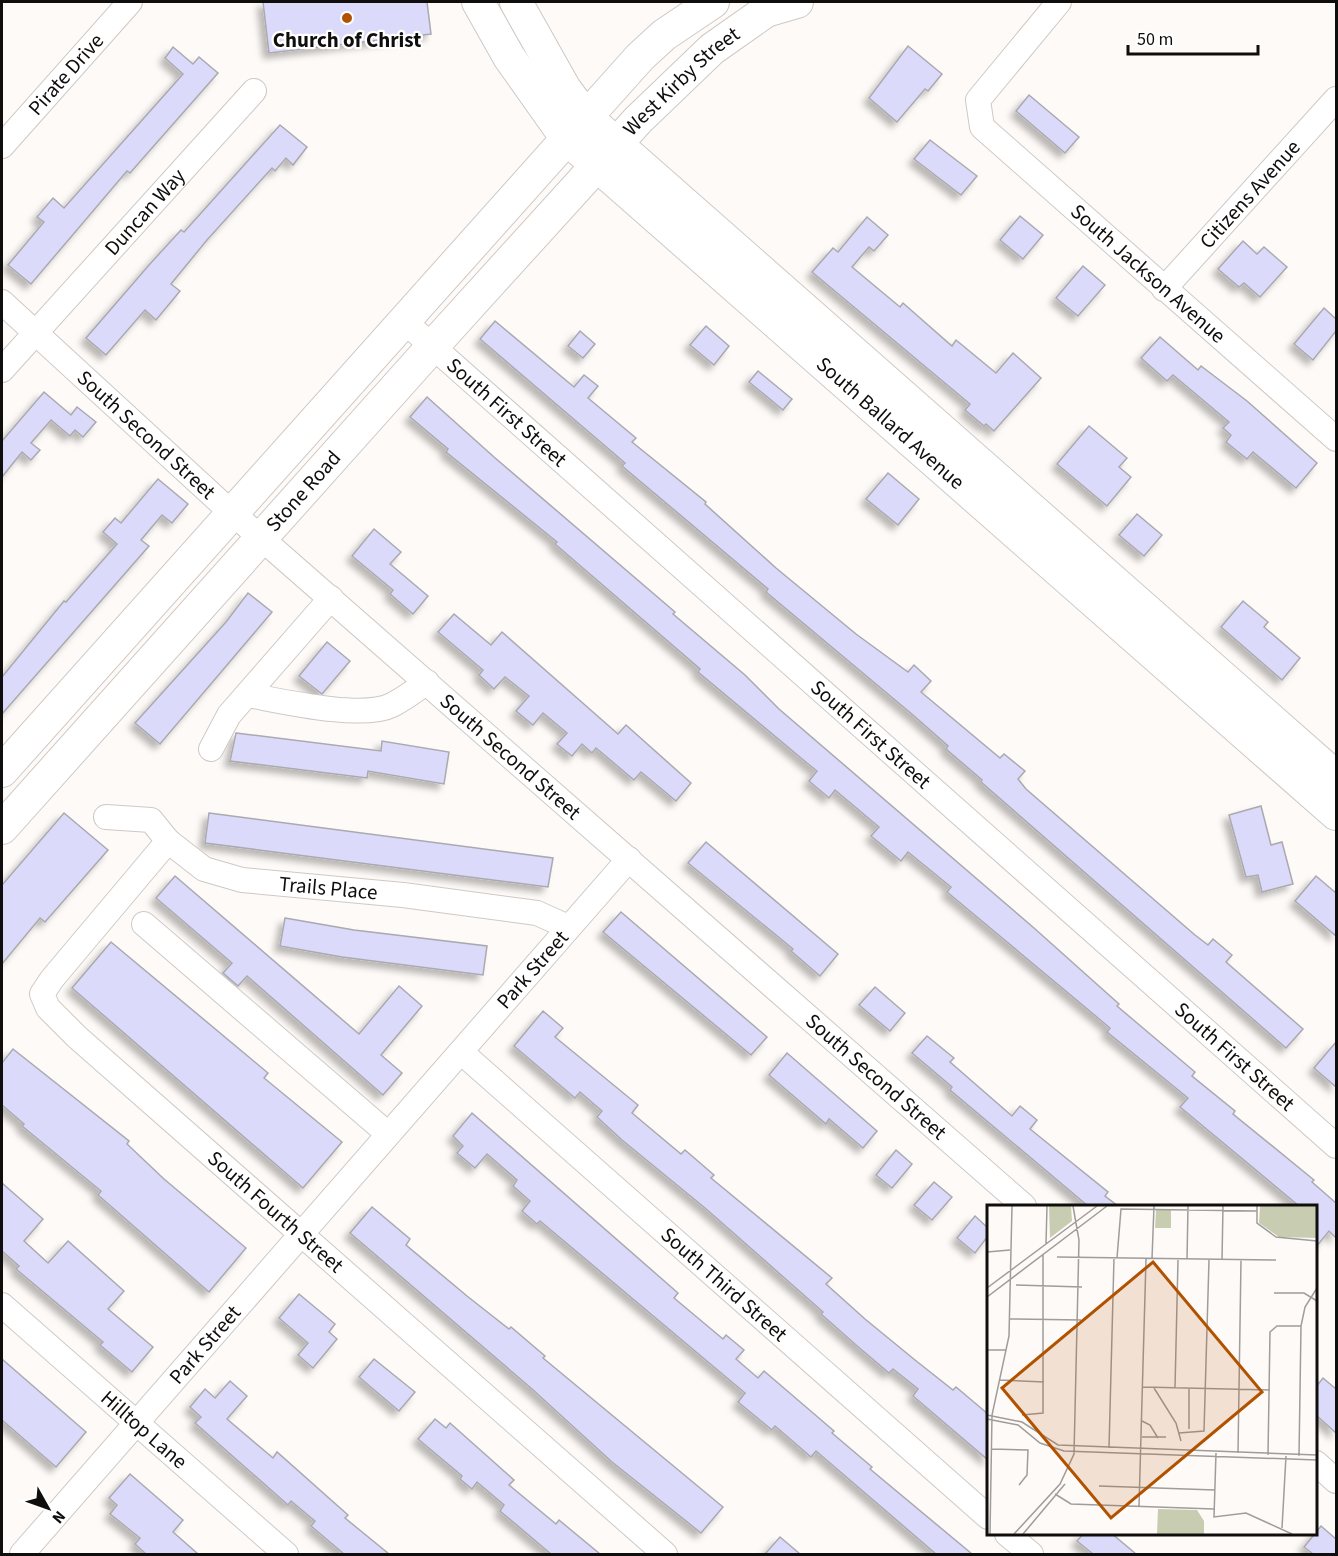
<svg xmlns="http://www.w3.org/2000/svg" width="1338" height="1556" font-family="'Source Sans 3',sans-serif">
<style>
.building{fill:#dbdafb;stroke:#aaa9af;stroke-width:1.5;filter:url(#shadow)}
.lines{fill:none;stroke-linecap:round;stroke-linejoin:round}
.minor-casing{stroke:#cfc9c5;stroke-width:26}
.major-casing{stroke:#cfc9c5;stroke-width:34}
.minor{stroke:#fff;stroke-width:24}
.major{stroke:#fff;stroke-width:32}
.poi-dot{fill:#b15201;stroke:#fff;stroke-width:2}
.labels{text-anchor:middle;dominant-baseline:central;stroke-width:4.5;stroke-linejoin:round;paint-order:stroke}
.poi-label{font-size:21px;font-weight:bold;fill:#100e0d;stroke:#fff}
.street-label{font-size:21px;fill:#100e0d;stroke:#fff}
.inset-road{fill:none;stroke:#9f9c99;stroke-width:1.5}
.view{fill:#b15201;fill-opacity:0.15;stroke:#b15201;stroke-width:3}
.inset-edge{fill:none;stroke:#100e0d;stroke-width:3}
</style>
<defs>
<filter id="shadow"><feDropShadow dx="-5.5" dy="5.5" stdDeviation="3" flood-color="#0004"/></filter>
</defs>
<rect width="100%" height="100%" fill="#fefaf7"/>
<g class="building">
<polygon points="263,2 427,2 431,34 269,53"/>
<polygon points="908,46 942,74 928,91 925,89 897,122 869,98"/>
<polygon points="173,47 193,64 199,57 218,73 130,173 127,171 31,284 8,265 44,222 37,217 53,198 64,208 183,74 165,58"/>
<polygon points="1029,95 1079,137 1065,153 1016,111"/>
<polygon points="280,125 307,147 293,165 286,158 275,171 272,168 207,240 171,284 180,291 156,320 145,310 106,355 86,338 149,265 181,230 184,232"/>
<polygon points="930,140 977,176 961,195 914,159"/>
<polygon points="1020,216 1043,235 1023,259 1000,240"/>
<polygon points="867,217 888,235 874,251 869,247 852,267 900,307 903,303 952,346 956,340 996,373 1013,353 1041,378 994,431 986,424 984,426 965,410 970,404 812,272 833,248 838,252"/>
<polygon points="1243,241 1257,254 1264,247 1287,267 1260,297 1244,283 1239,287 1218,269"/>
<polygon points="1083,266 1105,285 1078,316 1056,298"/>
<polygon points="1324,308 1336,319 1336,331 1313,360 1294,344"/>
<polygon points="495,321 574,387 584,375 598,386 588,398 636,438 632,442 706,502 705,504 776,568 856,634 908,672 914,665 931,681 921,692 1000,758 1004,754 1025,771 1018,779 1026,789 1195,935 1208,945 1213,939 1232,955 1226,962 1303,1029 1286,1048 981,782 982,780 946,749 948,746 913,715 766,592 768,589 622,466 625,463 480,339"/>
<polygon points="706,326 729,346 714,365 690,345"/>
<polygon points="580,331 595,344 583,358 568,346"/>
<polygon points="1160,337 1198,370 1201,366 1247,401 1317,463 1296,488 1253,452 1247,459 1226,442 1231,435 1223,428 1229,422 1173,375 1167,381 1141,358"/>
<polygon points="758,371 792,399 783,410 749,382"/>
<polygon points="44,392 71,415 77,407 96,422 83,437 75,430 70,436 51,420 31,443 40,450 31,460 22,452 2,477 2,441"/>
<polygon points="427,397 494,457 675,612 673,614 745,675 779,709 1034,928 1119,1004 1117,1006 1195,1072 1192,1076 1235,1111 1233,1114 1314,1180 1312,1182 1336,1203 1336,1238 1329,1231 1316,1247 1316,1206 1299,1206 1180,1107 1188,1098 1107,1032 1110,1028 947,892 951,887 908,852 901,861 871,836 879,827 835,790 829,798 809,781 817,771 807,763 698,672 700,669 555,544 557,542 446,452 448,449 410,417"/>
<polygon points="1089,426 1127,458 1119,467 1131,477 1107,506 1057,464"/>
<polygon points="888,473 919,499 898,525 866,499"/>
<polygon points="158,479 188,504 172,523 162,515 141,540 149,546 2,714 2,677 64,601 66,602 117,544 103,532 115,518 121,523"/>
<polygon points="1137,514 1162,535 1144,556 1119,535"/>
<polygon points="374,529 401,552 390,564 428,596 413,614 390,594 393,590 352,556"/>
<polygon points="248,593 272,612 160,744 135,723 226,622"/>
<polygon points="1243,601 1268,622 1264,627 1300,658 1282,680 1221,627"/>
<polygon points="454,614 491,645 502,632 618,734 626,725 691,783 676,801 641,772 634,780 596,748 592,753 582,744 572,756 557,744 567,733 543,713 533,725 516,711 529,696 505,677 494,689 479,675 483,670 438,632"/>
<polygon points="327,642 350,661 322,694 299,676"/>
<polygon points="236,733 381,751 382,741 449,752 444,784 368,771 367,778 230,761"/>
<polygon points="1261,806 1271,845 1282,842 1293,884 1262,892 1258,875 1246,877 1229,815"/>
<polygon points="64,813 108,850 45,922 40,918 2,964 2,885"/>
<polygon points="209,813 553,858 548,887 205,843"/>
<polygon points="706,842 838,954 820,976 791,951 793,949 688,863"/>
<polygon points="175,876 359,1034 399,986 422,1006 381,1055 402,1073 383,1095 247,976 238,986 223,973 232,963 156,898"/>
<polygon points="1316,876 1336,893 1336,936 1295,901"/>
<polygon points="621,912 767,1037 751,1055 603,932"/>
<polygon points="285,918 354,930 487,946 483,975 342,957 280,946"/>
<polygon points="111,942 268,1073 264,1078 342,1142 303,1188 72,988"/>
<polygon points="875,987 905,1013 890,1031 859,1005"/>
<polygon points="543,1011 563,1028 555,1037 638,1105 632,1113 681,1154 685,1150 714,1175 711,1178 832,1278 826,1284 865,1319 915,1360 953,1390 956,1387 988,1414 988,1460 913,1396 918,1389 893,1369 889,1373 856,1345 821,1314 823,1312 705,1208 622,1140 597,1117 602,1111 580,1092 575,1098 514,1046"/>
<polygon points="927,1036 954,1058 950,1062 1012,1116 1020,1106 1037,1120 1030,1129 1108,1192 1105,1196 1118,1206 1088,1206 950,1090 952,1087 912,1053"/>
<polygon points="1336,1042 1336,1087 1314,1068"/>
<polygon points="13,1049 129,1141 127,1144 164,1179 246,1248 209,1292 98,1195 101,1191 22,1126 24,1124 2,1105 2,1063"/>
<polygon points="787,1053 877,1131 863,1148 829,1119 826,1124 769,1075"/>
<polygon points="472,1113 678,1293 674,1298 723,1339 726,1335 744,1350 736,1359 758,1378 764,1371 834,1431 832,1433 872,1467 870,1469 972,1554 936,1554 816,1451 811,1457 775,1426 772,1430 738,1402 745,1393 540,1221 537,1224 522,1211 530,1201 513,1186 517,1180 487,1154 475,1168 457,1153 463,1146 453,1136"/>
<polygon points="896,1150 912,1164 892,1188 876,1175"/>
<polygon points="934,1182 952,1197 932,1220 914,1205"/>
<polygon points="2,1183 43,1219 24,1241 48,1263 68,1241 124,1291 108,1309 153,1347 132,1372 100,1345 103,1342 16,1269 19,1266 2,1251"/>
<polygon points="372,1207 410,1239 406,1245 467,1296 509,1329 511,1327 545,1356 543,1358 723,1507 701,1533 612,1462 532,1389 350,1233"/>
<polygon points="975,1216 988,1228 988,1236 975,1253 957,1238"/>
<polygon points="299,1294 335,1324 329,1332 337,1339 313,1368 298,1355 308,1343 279,1318"/>
<polygon points="2,1359 86,1432 56,1467 2,1420"/>
<polygon points="374,1359 415,1392 399,1411 359,1377"/>
<polygon points="1323,1378 1336,1389 1336,1433 1316,1415 1316,1387"/>
<polygon points="230,1381 247,1396 227,1419 273,1458 277,1452 348,1515 345,1518 389,1554 344,1554 311,1526 315,1521 291,1501 288,1505 195,1423 201,1417 190,1407 205,1389 215,1398"/>
<polygon points="435,1419 446,1428 450,1423 514,1480 509,1485 556,1524 559,1520 600,1554 551,1554 500,1511 504,1505 477,1482 472,1489 460,1479 462,1476 418,1439"/>
<polygon points="130,1474 183,1520 173,1532 198,1554 146,1554 135,1544 140,1538 110,1514 117,1505 109,1498"/>
<polygon points="1321,1526 1336,1539 1336,1554 1313,1554 1304,1547"/>
<polygon points="1084,1533 1111,1533 1136,1554 1093,1554 1077,1541"/>
<polygon points="780,1537 800,1554 765,1554"/>
</g>
<g class="lines">
<defs>
<g id="minor">
<path id="s1" d="M1059,2L978,100L982,127L1336,439"/>
<path id="s2" d="M2,146L130,2"/>
<path id="s3" d="M1164,289L1336,99"/>
<path id="s4" d="M2,302L221,503L1024,1206"/>
<path id="s5" d="M405,322L1336,1146"/>
<path id="s6" d="M2,370L254,91"/>
<path d="M248,695C281,701 362,720 392,705C404,699 416,690 427,682"/>
<polyline points="211,749 229,715 331,598"/>
<path id="s7" d="M106,817L151,820L168,841L204,869L242,880L403,895L537,913L568,927"/>
<path id="s8" d="M168,841L52,979L42,994L48,1008L77,1037L665,1554"/>
<polyline points="144,924 388,1134"/>
<path id="s9" d="M461,1052L988,1517"/>
<path id="s10" d="M2,1305L286,1554"/>
<polyline points="1316,1463 1336,1481"/>
<polyline points="1007,1534 1031,1554"/>
<path id="s11" d="M22,1554L629,859"/>
</g>
<g id="major">
<path id="s12" d="M478,2L509,57L567,139L1336,814"/>
<polyline points="516,2 565,89 586,117 1336,777"/>
<polyline points="2,771 640,57 664,35 713,2"/>
<path id="s13" d="M2,828L432,347L638,120L712,49L766,11L797,2"/>
</g>
</defs>
<use href="#minor" class="minor-casing"/>
<use href="#major" class="major-casing"/>
<use href="#minor" class="minor"/>
<use href="#major" class="major"/>
</g>
<circle class="poi-dot" cx="347" cy="18" r="6"/>
<g class="labels">
<g class="poi-label">
<text x="347" y="40">Church of Christ</text>
</g>
<g class="street-label">
<text stroke="none"><textPath href="#s2" startOffset="96">Pirate Drive</textPath></text>
<text stroke="none"><textPath href="#s13" startOffset="1010">West Kirby Street</textPath></text>
<text stroke="none"><textPath href="#s3" startOffset="128">Citizens Avenue</textPath></text>
<text stroke="none"><textPath href="#s6" startOffset="213">Duncan Way</textPath></text>
<text stroke="none"><textPath href="#s1" startOffset="376">South Jackson Avenue</textPath></text>
<text stroke="none"><textPath href="#s5" startOffset="136">South First Street</textPath></text>
<text stroke="none"><textPath href="#s12" startOffset="594">South Ballard Avenue</textPath></text>
<text stroke="none"><textPath href="#s4" startOffset="196">South Second Street</textPath></text>
<text stroke="none"><textPath href="#s13" startOffset="452">Stone Road</textPath></text>
<text stroke="none"><textPath href="#s5" startOffset="622">South First Street</textPath></text>
<text stroke="none"><textPath href="#s4" startOffset="682">South Second Street</textPath></text>
<text stroke="none"><textPath href="#s7" startOffset="244">Trails Place</textPath></text>
<text stroke="none"><textPath href="#s11" startOffset="776">Park Street</textPath></text>
<text stroke="none"><textPath href="#s5" startOffset="1108">South First Street</textPath></text>
<text stroke="none"><textPath href="#s4" startOffset="1168">South Second Street</textPath></text>
<text stroke="none"><textPath href="#s8" startOffset="519">South Fourth Street</textPath></text>
<text stroke="none"><textPath href="#s9" startOffset="351">South Third Street</textPath></text>
<text stroke="none"><textPath href="#s11" startOffset="278">Park Street</textPath></text>
<text stroke="none"><textPath href="#s10" startOffset="189">Hilltop Lane</textPath></text>
</g>
</g>
<g transform="translate(987 1205)">
<rect width="330" height="330" fill="#fefaf7"/>
<path d="M62,1H84L85,16L63,33ZM273,1H330V33L292,32L272,18ZM169,5H184V23H168ZM171,304L210,305L217,316V329H170Z" fill="#c8cdb2"/>
<path class="inset-road" d="M270,1V18L289,32L330,36M59,39L60,1M0,47L23,45M70,52L289,55M130,53L134,4L270,6M165,54L167,1M200,55L201,1M235,55L236,1M29,80L95,82M0,83L110,1M287,88H317L330,96M0,92L120,1M23,114L94,115M0,145H19M12,175L57,177M156,182L283,185M167,183L189,218L194,236M188,183L191,55M0,210L35,217L71,240L330,250M35,210L56,208V49M0,214L31,220L53,238L77,246L330,255M155,216L163,220L171,233M202,224V183M192,228L217,226L222,55M155,232H179M122,243L127,53M5,244L41,245L40,270L32,280M229,248L227,312L259,308L305,329M251,248L254,55M281,250L283,127L290,121H314M312,251L314,121L318,102L330,83M112,281L228,285M68,289L84,299L227,304M152,301L159,54M295,323L299,251M3,329L5,210L22,131L25,1M27,329L73,279L87,249L92,35L86,1M36,329L78,279"/>
<path class="view" d="M166,57L275,187L124,313L15,183Z"/>
<rect width="330" height="330" class="inset-edge"/>
</g>
<rect width="1338" height="1556" fill="none" stroke="#100e0d" stroke-width="6"/>
<g transform="translate(48 1508) rotate(130)" stroke="#ffffff" stroke-width="4.5" paint-order="stroke">
<path d="M0-4.5L10 22L0 15L-10 22Z" fill="#100e0d"/>
<text y="-9" font-size="16" font-weight="bold" text-anchor="middle" fill="#100e0d">N</text>
</g>
<path d="M1128 45v9h130v-9" fill="none" stroke="#100e0d" stroke-width="3"/>
<text x="1137" y="45" font-size="18" fill="#100e0d" stroke="#ffffff" stroke-width="4.5" paint-order="stroke">50 m</text>
</svg>
